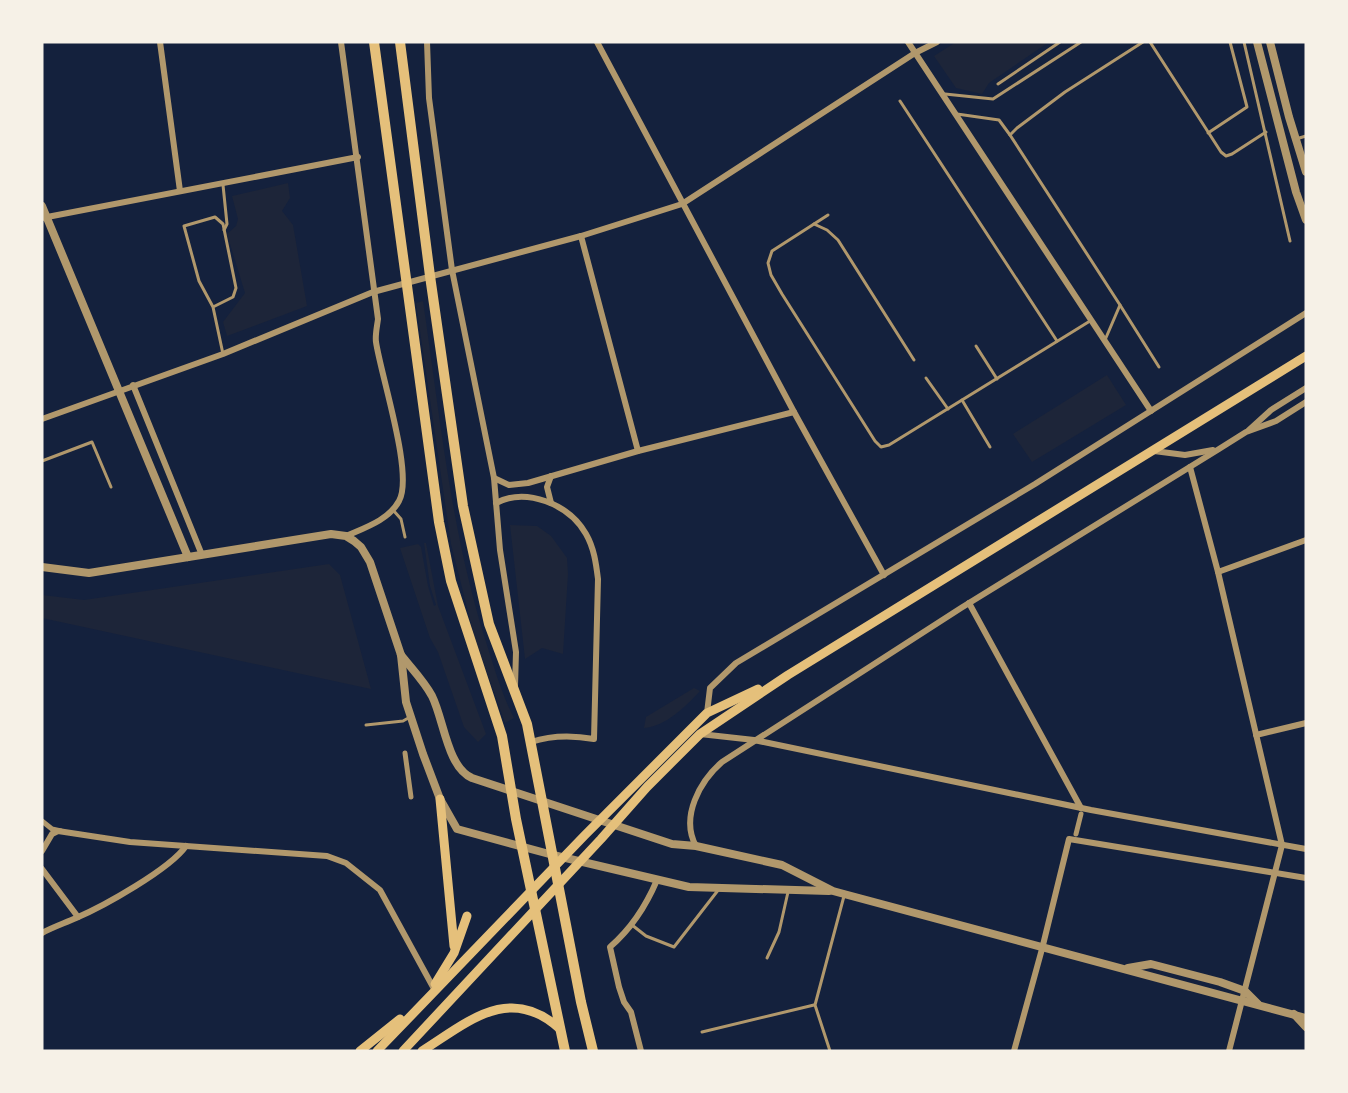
<svg xmlns="http://www.w3.org/2000/svg" width="1348" height="1093" font-family="'Nunito Sans',sans-serif">
<style>
.green{fill:#1d2539}
.lines{fill:none;stroke-linecap:round;stroke-linejoin:round}
.service{stroke:#b1986c;stroke-width:3}
.pedestrian{stroke:#b1986c;stroke-width:5}
.minor{stroke:#b1986c;stroke-width:6}
.tertiary{stroke:#b1986c;stroke-width:8}
.secondary{stroke:#e5c07b;stroke-width:9}
.primary{stroke:#e5c07b;stroke-width:10}
</style>
<rect width="100%" height="100%" fill="#14213d"/>
<g class="green">
<polygon points="956,42 1049,42 989,83 982,94 956,88 934,56"/>
<polygon points="288,183 290,198 282,211 293,225 307,306 227,336 223,322 245,293 227,234 236,226 238,219 232,196"/>
<path d="M423,301C440,416 451,534 487,645C495,670 502,695 514,718L505,723L475,639L451,544L416,303Z"/>
<polygon points="1107,375 1126,405 1032,462 1013,434"/>
<polygon points="510,525 537,526 551,536 567,558 568,574 563,654 542,648 525,659"/>
<polygon points="424,543 426,543 438,606 486,734 478,742 464,727 438,652 430,638 400,548 418,544 421,547 428,586 434,606 436,605 430,586"/>
<polygon points="329,564 340,575 371,689 42,618 42,595 84,600"/>
<path d="M694,688L700,691C685,707 666,726 644,728L646,717Z"/>
</g>
<g class="lines">
<g class="service">
<polyline points="1150,42 1221,152 1226,156 1232,154 1266,132"/>
<polyline points="1244,42 1290,241"/>
<polyline points="998,84 1060,42"/>
<polyline points="945,94 993,99 1081,42"/>
<polyline points="900,101 1057,341"/>
<polyline points="957,114 999,120 1010,135 1120,305 1105,340"/>
<polyline points="1208,133 1247,107 1230,42"/>
<polyline points="1010,135 1017,128 1065,92 1143,42"/>
<polyline points="1296,139 1306,136"/>
<polyline points="223,185 227,224 224,230"/>
<polyline points="828,215 772,251 768,263 771,275 782,294 875,441 881,447 889,445 1090,321"/>
<polyline points="814,224 827,230 838,240 914,360"/>
<polyline points="1120,305 1159,367"/>
<polyline points="213,307 233,297 236,288 223,224 215,217 184,226 199,281 213,307 223,354"/>
<polyline points="976,346 997,379"/>
<polyline points="926,378 948,409"/>
<polyline points="962,400 990,447"/>
<polyline points="42,461 92,442 111,487"/>
<polyline points="393,510 401,519 405,537"/>
<polyline points="366,725 403,721 410,717"/>
<polyline points="632,925 646,936 674,947 719,889"/>
<polyline points="767,958 779,932 788,892"/>
<polyline points="702,1032 814,1005"/>
<polyline points="830,1051 815,1005 844,896"/>
</g>
<g class="pedestrian">
<polyline points="405,753 411,797"/>
<polyline points="42,821 52,829 61,831"/>
<polyline points="1076,834 1081,814"/>
</g>
<g class="minor">
<polyline points="160,42 180,191"/>
<path d="M341,42L378,319C377,327 375,335 376,342C381,376 414,475 399,501C389,520 364,528 346,536"/>
<polyline points="427,42 429,98 452,270 494,478 500,550 516,652 515,686"/>
<polyline points="597,42 794,412 884,575"/>
<polyline points="908,42 1151,411"/>
<polyline points="42,218 358,157"/>
<polyline points="581,236 638,451"/>
<polyline points="133,385 202,555"/>
<polyline points="42,419 223,354 373,292 581,236 682,204 915,53 937,42"/>
<polyline points="1249,430 1271,410 1306,388"/>
<polyline points="1154,451 1185,455 1213,450"/>
<polyline points="1190,467 1218,572 1282,845 1229,1051"/>
<polyline points="494,478 509,485 528,483 638,451 794,412"/>
<path d="M496,503C526,487 569,504 586,534C594,548 596,563 598,579L594,739C572,735 552,735 531,742"/>
<polyline points="551,503 547,487 551,476"/>
<polyline points="1218,572 1306,540"/>
<polyline points="969,603 1081,808"/>
<polyline points="707,713 710,688 736,663 1035,484 1306,313"/>
<polyline points="700,734 754,740 1091,810 1306,849"/>
<polyline points="1256,735 1306,723"/>
<path d="M696,846C680,817 700,781 722,762L961,608L1219,449L1246,432L1276,421L1306,402"/>
<polyline points="42,851 52,834 58,831 130,842 327,856 346,863 380,890 433,987"/>
<polyline points="42,869 78,917"/>
<path d="M42,933C53,927 65,923 76,918C104,906 170,869 186,846"/>
<path d="M641,1051L631,1012L624,1002L619,987L610,947C632,928 646,906 657,880"/>
<polyline points="1014,1051 1042,949 1069,839 1306,878"/>
</g>
<g class="tertiary">
<polyline points="1257,42 1296,192 1306,220"/>
<polyline points="1270,42 1289,117 1306,172"/>
<polyline points="42,206 188,557"/>
<polyline points="42,567 89,573 331,534 346,536 354,541 361,547 370,562 401,655 406,702 423,754 440,799 457,829 553,855 689,887 829,891"/>
<path d="M401,655C411,668 424,681 432,696C444,720 447,767 472,778L672,844L696,846L782,865L833,891L844,894L1306,1018"/>
<polyline points="1128,968 1151,964 1220,982 1245,991 1258,1004"/>
<polyline points="1294,1014 1306,1027"/>
</g>
<g class="secondary">
<polyline points="440,799 454,946"/>
<polyline points="435,984 454,953 467,916"/>
<polyline points="360,1051 400,1019"/>
<polyline points="377,1051 585,835 707,713 758,689"/>
<polyline points="403,1051 601,839 647,787 700,734 788,675 1306,356"/>
<path d="M422,1051C468,1022 510,983 560,1029"/>
</g>
<g class="primary">
<polyline points="374,42 439,522 451,581 502,736 516,819 565,1051"/>
<polyline points="400,42 430,276 463,506 489,624 527,724 581,1002 593,1051"/>
</g>
</g>
<rect width="1348" height="1093" fill="none" stroke="#f6f1e7" stroke-width="87"/>
</svg>
